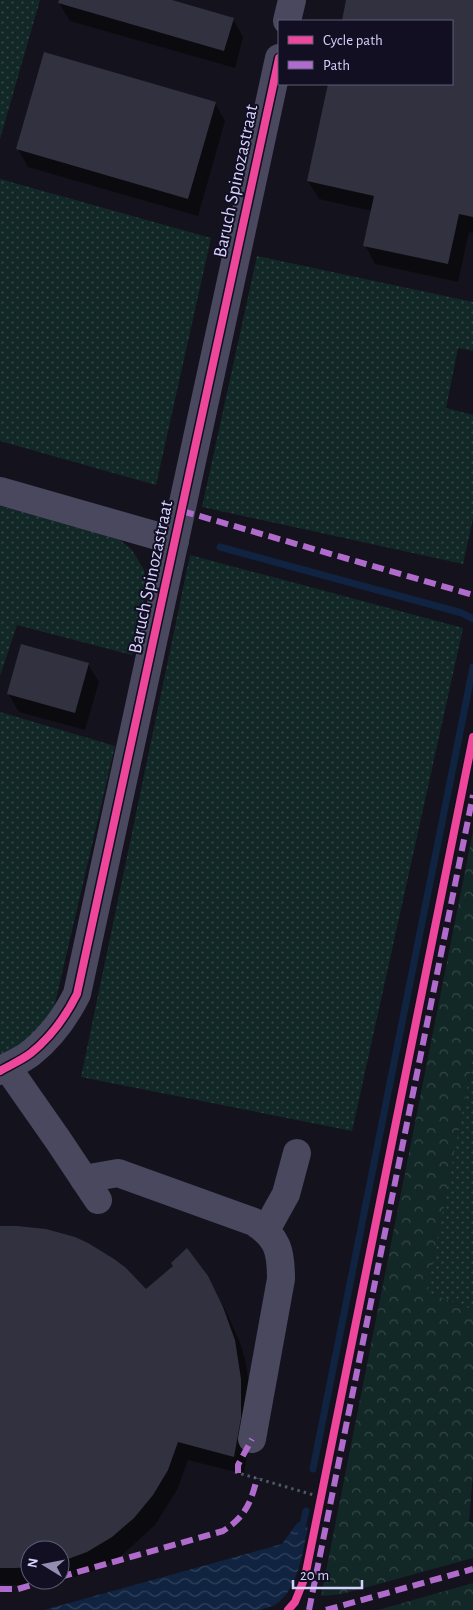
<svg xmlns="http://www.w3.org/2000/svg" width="473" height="1610" font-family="'Alegreya Sans',sans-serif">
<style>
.grass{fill:url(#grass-dots)}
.forest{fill:url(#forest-crowns)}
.water{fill:url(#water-waves)}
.shadow{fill:#0007;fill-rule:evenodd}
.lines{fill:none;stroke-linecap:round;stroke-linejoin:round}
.stream{stroke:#102340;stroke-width:7}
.building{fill:#32313f}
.path{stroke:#4b5965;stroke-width:3;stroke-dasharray:2.5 4;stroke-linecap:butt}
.minor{stroke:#49485e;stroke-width:28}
.quiet{stroke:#b06ccc;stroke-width:6;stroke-dasharray:12 6;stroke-linecap:butt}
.cycleway-casing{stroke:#110f21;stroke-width:11}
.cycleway{stroke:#ed469a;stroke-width:8}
.labels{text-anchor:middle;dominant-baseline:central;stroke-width:4;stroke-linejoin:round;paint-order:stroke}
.street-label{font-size:19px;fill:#d5d1fd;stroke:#110f21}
</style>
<defs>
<pattern id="grass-dots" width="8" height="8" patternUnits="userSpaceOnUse" patternTransform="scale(1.25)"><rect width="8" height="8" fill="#122827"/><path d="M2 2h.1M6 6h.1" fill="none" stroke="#344647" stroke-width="1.8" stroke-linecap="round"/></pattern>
<pattern id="forest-crowns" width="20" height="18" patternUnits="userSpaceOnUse" patternTransform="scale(1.25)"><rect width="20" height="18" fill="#122827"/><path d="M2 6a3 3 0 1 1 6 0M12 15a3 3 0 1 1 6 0" fill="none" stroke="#344647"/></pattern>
<pattern id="water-waves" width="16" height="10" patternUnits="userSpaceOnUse" patternTransform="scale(1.25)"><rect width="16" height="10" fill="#102340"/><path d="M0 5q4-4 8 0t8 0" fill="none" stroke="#32425c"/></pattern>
</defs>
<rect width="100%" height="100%" fill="#14131d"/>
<g class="grass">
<polygon points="0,0 40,0 0,139"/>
<polygon points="0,179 211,238 156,485 0,441"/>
<polygon points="257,256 473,302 473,351 458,348 446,408 473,415 473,518 463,564 202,507"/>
<polygon points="0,506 115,536 132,550 144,570 146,589 132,655 17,625 0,676"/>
<polygon points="190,555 463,628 352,1131 81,1077"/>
<polygon points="0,712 115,746 53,1012 15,1052 0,1059"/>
<polygon points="473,1058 473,1310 426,1292"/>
</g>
<g class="forest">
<polygon points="473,831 473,1058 427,1292 473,1310 473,1471 469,1522 473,1522 473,1558 342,1594 321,1596"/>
<polygon points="473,1583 473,1610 378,1610"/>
</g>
<path class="water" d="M298,1522L308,1527C302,1552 299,1589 275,1605C271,1607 265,1608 260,1610H44L282,1544Z"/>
<g class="shadow">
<polygon points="60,0 167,0 233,19 243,37 235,68 70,21 59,3"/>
<polygon points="347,0 473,0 473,233 469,232 458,282 375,264 365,245 372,211 319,199 308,181 329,84 452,84 452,21 343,21"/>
<polygon points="215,103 225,121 198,216 28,167 18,149"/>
<polygon points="88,664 99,682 85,730 19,712 8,693"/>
<path d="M0,1228L146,1291L215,1292L226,1311L240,1343L245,1359L251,1398L250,1437L244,1474L188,1460L178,1488L155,1525L122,1555L97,1570L56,1583L27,1586L0,1584ZM30,1550H60V1580H30Z"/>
</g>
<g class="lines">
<g class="stream">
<polyline points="220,547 462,613 473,619"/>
<polyline points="313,1469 473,667"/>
<polyline points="301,1532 306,1511"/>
</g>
</g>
<g class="building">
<polygon points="59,0 172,0 234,18 224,51 58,3"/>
<polygon points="346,0 473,0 473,217 459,214 448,264 363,246 374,196 307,181 328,84 452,84 452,21 342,21"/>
<polygon points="44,52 216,102 188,199 16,149"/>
<polygon points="21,644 89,663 75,713 7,694"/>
<polygon points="0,1226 17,1226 46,1229 75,1237 88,1243 114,1259 126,1268 146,1289 173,1266 171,1263 187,1248 208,1276 223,1307 235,1340 241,1379 241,1418 234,1457 178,1442 168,1470 153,1495 134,1518 112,1537 87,1552 60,1562 60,1550 30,1550 30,1567 16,1568 0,1568"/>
</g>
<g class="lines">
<polyline class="path" points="235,1472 331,1500"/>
<g class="minor">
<polyline points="287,21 292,0"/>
<polyline points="0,491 175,541"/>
<polyline points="7,1067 58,1140 98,1200"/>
<path d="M0,1071C10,1065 22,1060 31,1053C51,1037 66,1016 77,994L279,58"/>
<path d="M84,1179L118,1173L254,1222C278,1238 281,1251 281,1279L252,1439"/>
<polyline points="266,1230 286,1194 297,1153"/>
</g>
<g class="quiet">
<polyline points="182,511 473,595"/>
<polyline points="238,1473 238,1465 252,1439"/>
<path d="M60,1577L223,1531C245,1517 251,1503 257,1478"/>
<polyline points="0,1589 18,1589 49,1580"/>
<polyline points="309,1610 473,795"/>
<polyline points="326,1610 473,1569"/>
</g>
<defs>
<g id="cycleway">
<path d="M0,1071C10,1065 22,1060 31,1053C51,1037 66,1016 77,994L279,58"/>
<polyline points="288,1610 295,1602 305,1577 473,737"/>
</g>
</defs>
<use href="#cycleway" class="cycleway-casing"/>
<use href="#cycleway" class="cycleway"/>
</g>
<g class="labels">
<g class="street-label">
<text transform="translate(236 181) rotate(-78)">Baruch Spinozastraat</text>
<text transform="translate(151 577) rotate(-78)">Baruch Spinozastraat</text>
</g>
</g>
<rect x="278" y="20" width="175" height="65" fill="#110f21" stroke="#5f5d79"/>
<rect x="288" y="36" width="25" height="8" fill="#ed469a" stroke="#5f5d79"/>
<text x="323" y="45" font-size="15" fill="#d5d1fd">Cycle path</text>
<rect x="288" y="61" width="25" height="8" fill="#b06ccc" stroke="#5f5d79"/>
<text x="323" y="70" font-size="15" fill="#d5d1fd">Path</text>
<g transform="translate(45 1565) rotate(280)"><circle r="24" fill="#110f21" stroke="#5f5d79"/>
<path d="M0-4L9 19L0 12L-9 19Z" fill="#918eaf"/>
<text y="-8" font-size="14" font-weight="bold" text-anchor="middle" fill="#d5d1fd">N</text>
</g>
<path d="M293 1580v8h69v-8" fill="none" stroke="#d5d1fd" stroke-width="2.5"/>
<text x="300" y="1580" font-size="15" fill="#d5d1fd" stroke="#110f21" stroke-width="4" paint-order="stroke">20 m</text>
</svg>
